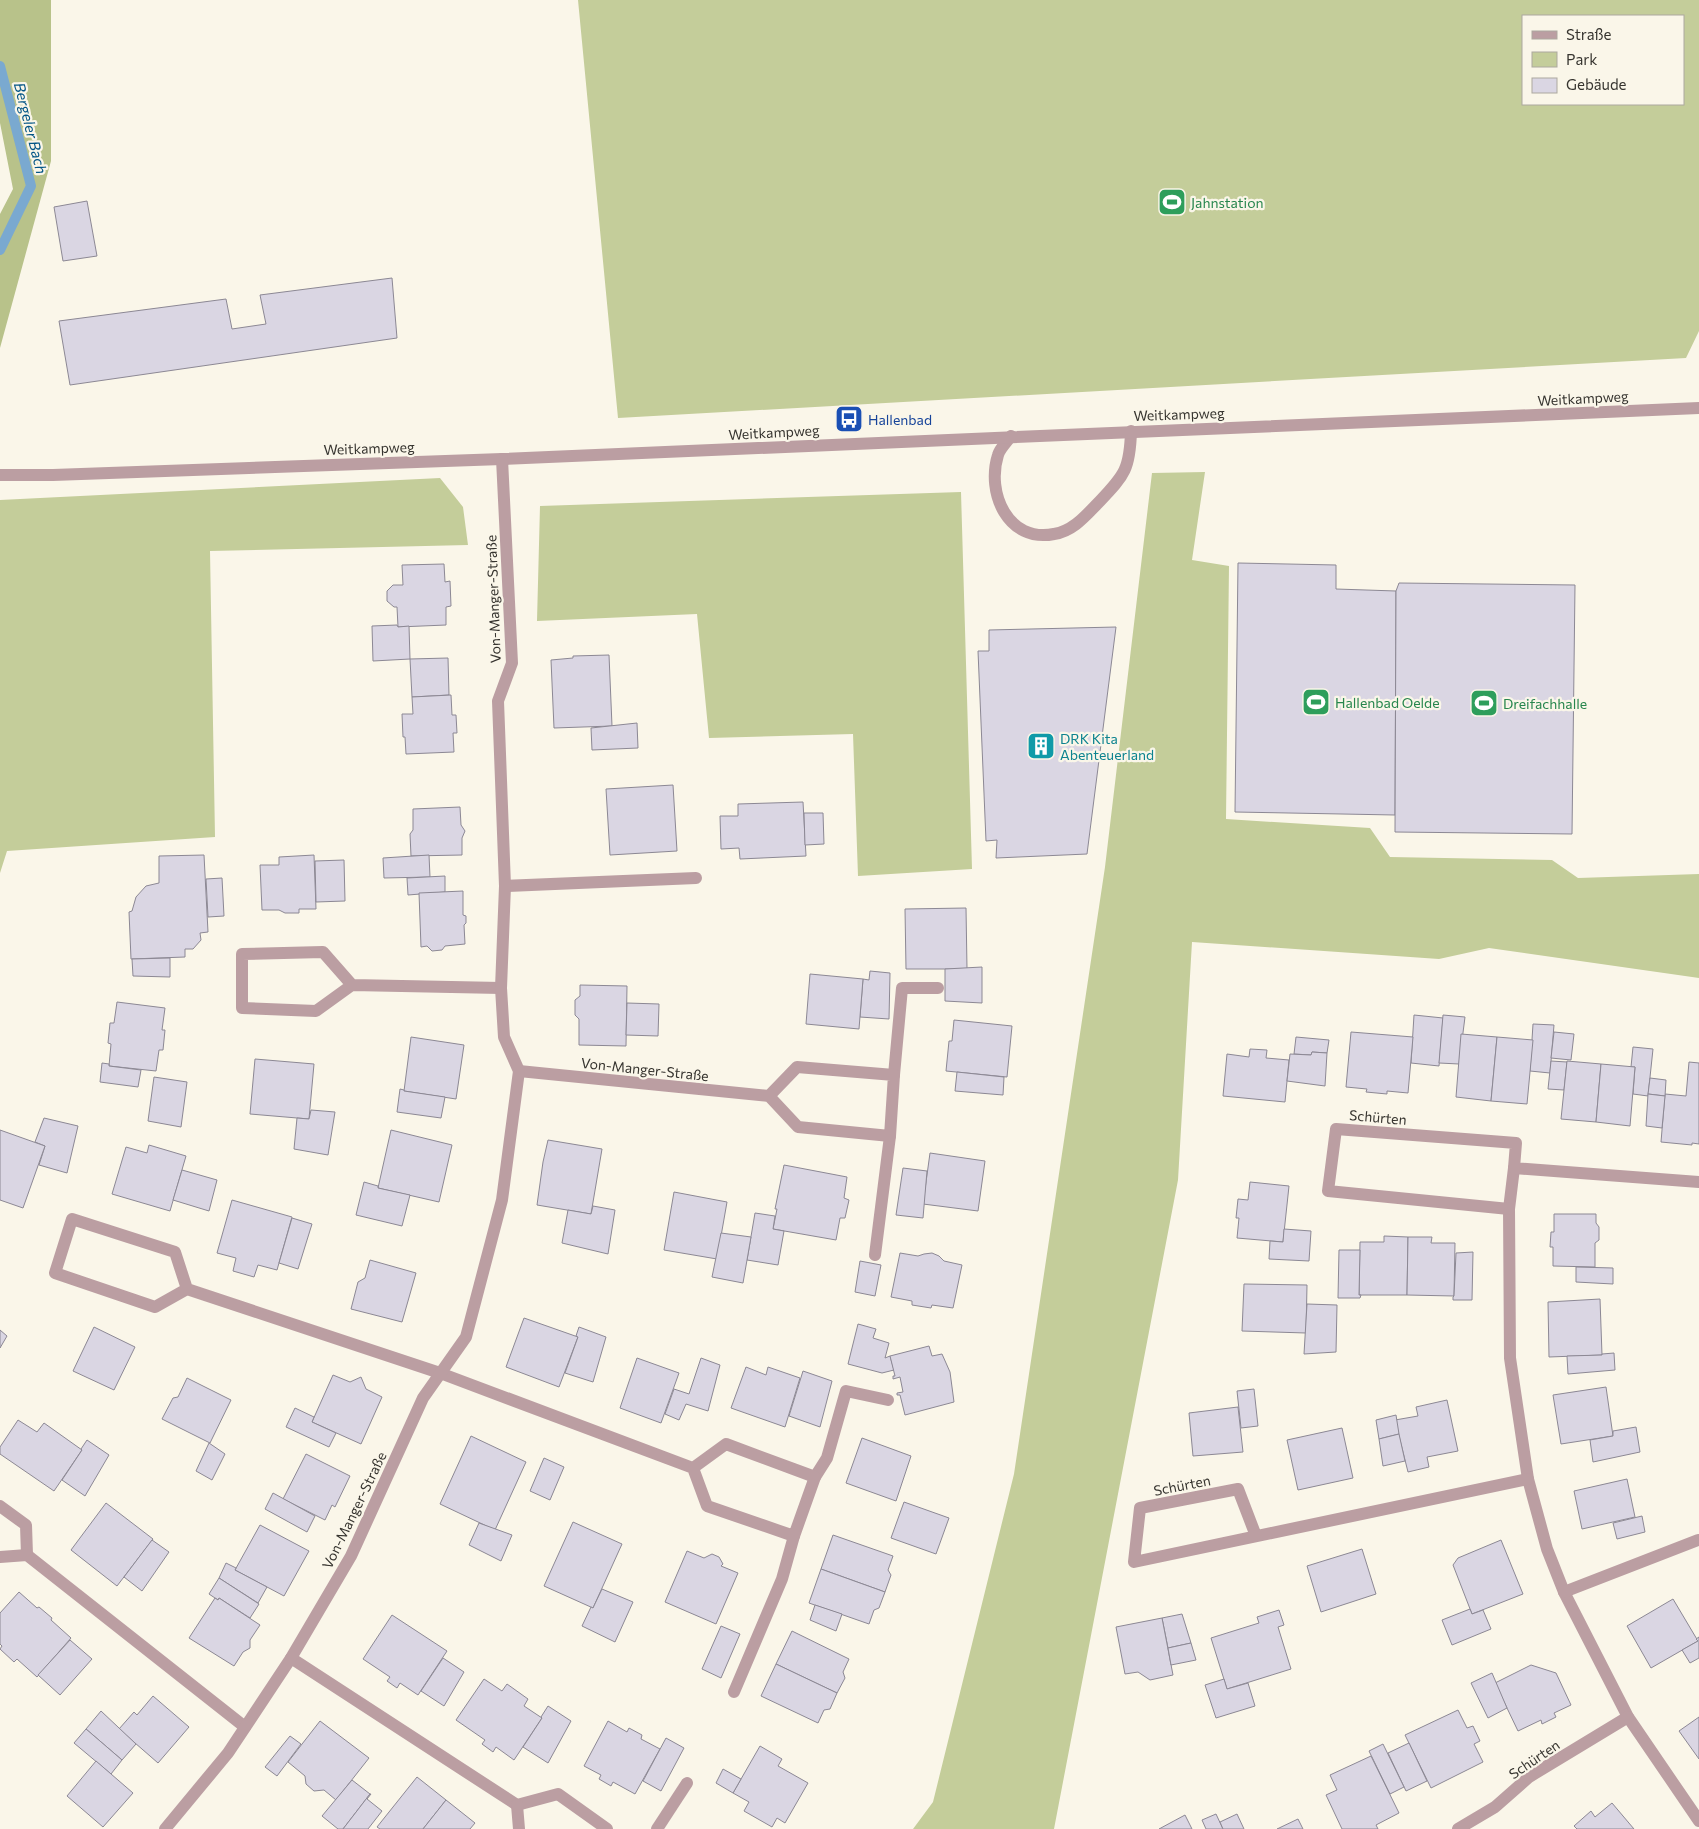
<svg xmlns="http://www.w3.org/2000/svg" width="1699" height="1829" font-family="Commissioner,sans-serif">
<style>
.green{fill:#c4cd9a;fill-rule:evenodd}
.forest{fill:#b8c28a}
.lines{fill:none;stroke-linecap:round;stroke-linejoin:round}
.stream{stroke:#7aa9d0;stroke-width:10}
.building{fill:#dad6e3;stroke:#8c8894}
.lane{stroke:#bb9ea2;stroke-width:12}
.street{stroke:#bb9ea2;stroke-width:12}
.labels{text-anchor:middle;dominant-baseline:central;stroke-width:4.5;stroke-linejoin:round;paint-order:stroke}
.leisure-label{font-size:14px;fill:#27864d;stroke:#faf6e9;text-anchor:start}
.street-label{font-size:14px;fill:#36342f;stroke:#faf6e9}
.transit-label{font-size:14px;fill:#164399;stroke:#faf6e9;text-anchor:start}
.culture-label{font-size:14px;fill:#0d838f;stroke:#faf6e9;text-anchor:start}
.water-label{font-size:15px;font-style:italic;fill:#035586;stroke:#faf6e9}
</style>
<rect width="100%" height="100%" fill="#faf6e9"/>
<g class="green">
<path d="M578,0H1699V331L1686,358L618,418ZM1683,16V104H1523V16Z"/>
<polygon points="1205,472 1192,560 1229,566 1226,819 1370,828 1390,857 1552,860 1578,878 1699,874 1699,978 1489,948 1439,959 1192,942 1178,1180 1054,1829 913,1829 933,1802 1014,1474 1105,867 1152,473"/>
<polygon points="440,478 463,507 468,545 210,551 215,837 7,851 0,873 0,500"/>
<polygon points="961,492 972,869 858,876 853,734 709,738 697,614 537,621 540,506"/>
</g>
<polygon class="forest" points="0,0 51,0 51,161 0,348 0,214 13,189 0,123"/>
<g class="lines">
<polyline class="stream" points="0,66 31,186 0,250"/>
</g>
<g class="building">
<polygon points="87,201 97,256 63,261 54,207"/>
<polygon points="392,278 397,338 70,385 59,321 226,299 232,329 266,324 260,295"/>
<polygon points="1238,563 1336,565 1336,589 1396,591 1395,815 1235,812"/>
<polygon points="444,564 445,582 450,581 451,606 446,607 446,625 398,627 397,607 394,607 387,601 387,591 393,585 403,585 402,565"/>
<polygon points="1399,583 1575,585 1572,834 1395,832 1396,591"/>
<polygon points="397,625 398,627 409,626 410,659 373,661 372,626"/>
<polygon points="1116,627 1087,854 996,858 997,840 986,841 978,651 989,651 989,630"/>
<polygon points="609,655 612,726 554,728 551,660 573,658 573,656"/>
<polygon points="448,658 449,695 412,697 410,659"/>
<polygon points="451,695 452,715 456,715 457,733 453,733 454,752 406,754 405,737 403,737 402,714 413,714 412,697"/>
<polygon points="637,723 638,748 592,750 591,728"/>
<polygon points="673,785 677,851 610,855 606,789"/>
<polygon points="803,802 806,856 740,859 739,848 721,849 720,816 738,816 738,804"/>
<polygon points="460,807 461,825 465,831 462,838 462,855 411,856 410,834 413,830 413,809"/>
<polygon points="804,813 823,813 824,844 805,845"/>
<polygon points="204,855 208,932 200,933 201,940 193,949 185,949 185,957 131,959 129,912 132,911 136,897 146,886 159,883 159,856"/>
<polygon points="314,855 316,909 299,909 299,913 285,913 279,910 262,910 260,865 279,865 279,857"/>
<polygon points="429,855 430,877 384,878 383,858"/>
<polygon points="344,860 345,901 316,902 315,861"/>
<polygon points="445,876 445,892 408,895 407,878"/>
<polygon points="222,878 224,916 208,917 206,879"/>
<polygon points="463,891 463,915 466,916 466,923 464,925 465,944 445,946 442,950 432,951 427,946 421,947 419,893"/>
<polygon points="966,908 967,969 906,969 905,909"/>
<polygon points="170,958 170,977 133,976 132,959"/>
<polygon points="982,967 982,1003 945,1001 945,969"/>
<polygon points="870,971 890,973 889,1019 860,1017 863,979 869,980"/>
<polygon points="810,974 863,979 859,1029 806,1024"/>
<polygon points="580,985 627,986 626,1046 579,1045 579,1019 575,1015 575,1000 580,996"/>
<polygon points="117,1002 165,1008 162,1030 165,1030 163,1050 159,1050 156,1071 109,1066 111,1044 108,1043 110,1023 114,1023"/>
<polygon points="627,1003 659,1004 658,1036 626,1035"/>
<polygon points="1414,1015 1443,1018 1439,1066 1411,1063"/>
<polygon points="1443,1015 1465,1017 1459,1064 1439,1063"/>
<polygon points="954,1020 1012,1026 1007,1077 946,1071 949,1041 952,1041"/>
<polygon points="1533,1024 1554,1025 1550,1073 1530,1071"/>
<polygon points="1351,1032 1413,1037 1408,1093 1387,1091 1387,1094 1366,1092 1367,1089 1346,1087"/>
<polygon points="1554,1032 1574,1034 1571,1060 1551,1058"/>
<polygon points="1461,1034 1497,1037 1491,1101 1456,1097"/>
<polygon points="411,1037 464,1045 456,1099 404,1091"/>
<polygon points="1296,1037 1329,1040 1327,1053 1312,1052 1311,1055 1294,1054"/>
<polygon points="1497,1037 1533,1040 1527,1104 1491,1101"/>
<polygon points="1633,1047 1653,1049 1648,1096 1633,1094 1635,1067 1631,1067"/>
<polygon points="1250,1049 1267,1050 1266,1058 1289,1060 1285,1102 1223,1096 1227,1054 1249,1057"/>
<polygon points="1312,1052 1327,1053 1325,1086 1287,1081 1290,1054 1311,1055"/>
<polygon points="255,1059 314,1064 309,1119 250,1114"/>
<polygon points="1551,1061 1567,1062 1564,1090 1548,1089"/>
<polygon points="1567,1061 1601,1064 1596,1122 1561,1119"/>
<polygon points="1689,1062 1699,1063 1699,1144 1692,1143 1692,1145 1661,1142 1665,1094 1686,1096"/>
<polygon points="102,1063 109,1064 109,1066 141,1070 138,1087 100,1082"/>
<polygon points="1601,1064 1635,1067 1630,1126 1596,1122"/>
<polygon points="957,1072 1004,1077 1003,1095 955,1091"/>
<polygon points="154,1077 187,1082 181,1127 148,1121"/>
<polygon points="1650,1078 1666,1080 1665,1096 1648,1094"/>
<polygon points="400,1089 404,1090 404,1091 445,1097 441,1118 397,1112"/>
<polygon points="1648,1094 1665,1096 1662,1128 1646,1126"/>
<polygon points="311,1110 335,1112 328,1155 294,1149 297,1118 309,1119"/>
<polygon points="44,1118 78,1126 67,1173 39,1165 45,1146 35,1142"/>
<polygon points="0,1130 45,1146 23,1208 0,1200"/>
<polygon points="391,1130 452,1145 439,1202 378,1188"/>
<polygon points="548,1140 602,1149 591,1214 537,1205 543,1162"/>
<polygon points="149,1145 186,1156 170,1211 112,1194 126,1147 147,1153"/>
<polygon points="930,1153 985,1161 978,1211 923,1204"/>
<polygon points="784,1165 847,1177 844,1198 849,1200 845,1218 840,1218 836,1240 773,1229 777,1209 775,1209"/>
<polygon points="903,1168 927,1171 923,1218 896,1215"/>
<polygon points="182,1170 217,1180 209,1211 173,1200"/>
<polygon points="364,1182 378,1186 378,1188 410,1195 402,1226 356,1215"/>
<polygon points="1250,1182 1289,1186 1283,1242 1237,1238 1239,1218 1236,1218 1238,1199 1248,1200"/>
<polygon points="674,1192 727,1202 717,1259 664,1250"/>
<polygon points="232,1200 292,1217 277,1270 258,1265 254,1277 233,1271 236,1258 217,1253"/>
<polygon points="593,1206 615,1210 608,1254 562,1243 568,1210 591,1214"/>
<polygon points="755,1213 775,1216 773,1229 784,1231 778,1265 747,1260"/>
<polygon points="1554,1214 1596,1214 1596,1223 1599,1227 1599,1240 1595,1243 1595,1267 1553,1266 1553,1247 1550,1247 1551,1232 1554,1232"/>
<polygon points="292,1218 312,1224 298,1269 279,1263"/>
<polygon points="1284,1229 1311,1231 1309,1261 1269,1259 1270,1241 1283,1242"/>
<polygon points="721,1233 751,1237 743,1283 712,1277"/>
<polygon points="1384,1236 1408,1237 1407,1295 1359,1295 1360,1242 1384,1242"/>
<polygon points="1408,1237 1432,1237 1431,1243 1455,1243 1454,1296 1407,1295"/>
<polygon points="1339,1250 1360,1250 1359,1295 1361,1295 1360,1298 1338,1298"/>
<polygon points="1473,1252 1472,1300 1453,1300 1453,1297 1454,1296 1456,1253"/>
<polygon points="900,1253 918,1256 924,1254 932,1253 939,1256 944,1261 962,1265 953,1308 932,1305 931,1308 912,1305 912,1301 891,1297"/>
<polygon points="370,1260 416,1273 402,1322 351,1309 358,1282 365,1278"/>
<polygon points="860,1261 881,1265 875,1296 855,1292"/>
<polygon points="1576,1267 1613,1268 1613,1284 1576,1282"/>
<polygon points="1244,1284 1307,1285 1306,1333 1242,1331"/>
<polygon points="1600,1299 1602,1355 1549,1357 1548,1302"/>
<polygon points="1307,1304 1337,1305 1336,1352 1304,1354"/>
<polygon points="524,1318 578,1337 559,1387 506,1367"/>
<polygon points="858,1324 876,1329 873,1338 889,1343 885,1358 890,1356 894,1370 882,1373 848,1364"/>
<polygon points="94,1327 135,1347 114,1390 73,1371"/>
<polygon points="579,1327 606,1337 593,1382 565,1373 578,1337 576,1336"/>
<polygon points="0,1330 7,1336 0,1348"/>
<polygon points="929,1346 932,1356 942,1354 950,1372 954,1402 905,1415 900,1395 897,1395 897,1393 903,1392 900,1377 893,1379 893,1376 895,1376 890,1356"/>
<polygon points="1614,1353 1615,1370 1568,1374 1567,1356 1602,1355 1602,1354"/>
<polygon points="637,1358 679,1373 661,1423 620,1408"/>
<polygon points="701,1358 720,1365 708,1411 686,1404 679,1420 665,1414 674,1389 689,1394"/>
<polygon points="746,1367 766,1375 768,1367 800,1378 785,1427 731,1408"/>
<polygon points="803,1371 832,1381 820,1427 789,1416"/>
<polygon points="333,1375 350,1382 361,1377 366,1389 382,1397 361,1444 312,1422"/>
<polygon points="187,1378 231,1400 210,1443 162,1419 173,1398 178,1397"/>
<polygon points="1606,1387 1613,1436 1561,1444 1553,1395"/>
<polygon points="1254,1389 1258,1426 1241,1428 1237,1391"/>
<polygon points="1447,1400 1458,1451 1427,1457 1429,1467 1408,1472 1395,1420 1418,1416 1416,1407"/>
<polygon points="1238,1407 1243,1452 1193,1456 1189,1413"/>
<polygon points="295,1408 314,1417 312,1422 336,1433 329,1447 286,1427"/>
<polygon points="1396,1415 1399,1434 1379,1439 1376,1420"/>
<polygon points="18,1420 37,1432 44,1423 82,1450 54,1491 0,1454 0,1447"/>
<polygon points="1636,1427 1640,1452 1593,1462 1590,1440 1613,1436 1613,1431"/>
<polygon points="1342,1428 1353,1478 1298,1490 1287,1440"/>
<polygon points="1399,1434 1405,1461 1383,1466 1379,1439"/>
<polygon points="471,1436 526,1462 495,1530 440,1504"/>
<polygon points="862,1438 911,1456 896,1501 846,1483"/>
<polygon points="87,1440 109,1455 85,1496 62,1480 82,1450 81,1449"/>
<polygon points="209,1443 225,1454 212,1480 196,1471"/>
<polygon points="306,1454 350,1476 335,1507 332,1505 325,1520 283,1499"/>
<polygon points="544,1458 564,1467 550,1500 530,1491"/>
<polygon points="1627,1479 1635,1517 1582,1529 1574,1491"/>
<polygon points="273,1493 315,1516 307,1532 265,1509"/>
<polygon points="904,1502 949,1518 936,1554 891,1538"/>
<polygon points="106,1503 153,1539 117,1586 71,1550"/>
<polygon points="1642,1516 1645,1532 1617,1539 1613,1523"/>
<polygon points="573,1522 622,1544 593,1608 544,1586"/>
<polygon points="479,1523 512,1535 501,1561 469,1545"/>
<polygon points="260,1525 309,1551 284,1596 235,1570"/>
<polygon points="833,1535 893,1556 888,1570 891,1575 885,1592 821,1569"/>
<polygon points="152,1540 169,1552 142,1591 124,1577"/>
<polygon points="1501,1540 1523,1594 1472,1614 1453,1565 1458,1558"/>
<polygon points="1362,1549 1376,1594 1321,1612 1307,1566"/>
<polygon points="687,1551 704,1558 712,1554 719,1557 723,1564 721,1566 738,1573 716,1624 665,1602"/>
<polygon points="226,1563 236,1568 235,1570 267,1587 258,1603 219,1578"/>
<polygon points="821,1569 885,1592 879,1608 874,1610 869,1624 809,1603"/>
<polygon points="219,1578 259,1604 250,1618 219,1598 218,1600 209,1594"/>
<polygon points="602,1589 633,1602 615,1642 582,1626 591,1607 593,1608"/>
<polygon points="19,1592 37,1608 39,1607 52,1618 51,1620 71,1638 37,1677 17,1659 14,1662 0,1649 2,1646 0,1644 0,1613"/>
<polygon points="215,1598 218,1600 219,1598 260,1625 250,1640 250,1648 243,1652 234,1666 189,1638"/>
<polygon points="1673,1599 1698,1641 1651,1668 1627,1626"/>
<polygon points="815,1605 842,1614 836,1631 810,1620"/>
<polygon points="1470,1609 1472,1614 1483,1610 1491,1629 1452,1645 1442,1620"/>
<polygon points="1279,1610 1284,1625 1278,1627 1291,1669 1227,1689 1211,1638 1259,1623 1257,1617"/>
<polygon points="1182,1614 1191,1643 1168,1648 1162,1618"/>
<polygon points="392,1615 447,1651 418,1695 400,1683 397,1688 387,1681 390,1677 363,1659"/>
<polygon points="1162,1618 1173,1675 1150,1680 1138,1672 1125,1674 1116,1627"/>
<polygon points="721,1626 740,1634 721,1678 702,1669"/>
<polygon points="792,1631 849,1659 843,1672 845,1678 837,1693 776,1664"/>
<polygon points="1699,1637 1699,1658 1690,1663 1682,1650 1698,1641 1696,1639"/>
<polygon points="70,1640 92,1659 60,1695 38,1675"/>
<polygon points="1191,1643 1196,1660 1171,1665 1168,1648"/>
<polygon points="443,1658 464,1672 444,1706 421,1691"/>
<polygon points="776,1664 837,1693 830,1709 824,1710 818,1723 761,1696"/>
<polygon points="1531,1665 1556,1673 1571,1705 1554,1713 1556,1717 1542,1724 1541,1720 1518,1731 1495,1683"/>
<polygon points="1492,1673 1507,1708 1488,1718 1471,1683"/>
<polygon points="484,1679 502,1691 507,1684 528,1699 524,1706 542,1718 514,1760 496,1747 493,1752 482,1744 485,1740 456,1720"/>
<polygon points="1224,1679 1227,1689 1248,1683 1255,1706 1216,1718 1205,1685"/>
<polygon points="153,1696 189,1727 158,1763 119,1729 134,1712 137,1715"/>
<polygon points="548,1706 571,1721 548,1763 523,1747 542,1718 541,1717"/>
<polygon points="1458,1710 1467,1728 1473,1726 1480,1741 1474,1744 1483,1762 1431,1788 1405,1735"/>
<polygon points="101,1711 136,1744 122,1760 86,1729"/>
<polygon points="1699,1717 1699,1759 1679,1731"/>
<polygon points="320,1721 369,1758 336,1800 324,1790 314,1791 306,1784 305,1776 288,1762"/>
<polygon points="608,1721 627,1732 629,1728 642,1735 641,1739 660,1749 635,1794 613,1782 611,1786 599,1779 601,1775 584,1766"/>
<polygon points="86,1729 122,1760 111,1774 74,1743"/>
<polygon points="290,1736 301,1744 277,1776 265,1767"/>
<polygon points="666,1738 684,1748 661,1791 643,1781"/>
<polygon points="1409,1743 1427,1781 1406,1791 1388,1753"/>
<polygon points="1383,1744 1404,1787 1390,1794 1369,1751"/>
<polygon points="760,1746 782,1759 778,1766 808,1783 785,1823 777,1818 772,1827 744,1811 749,1802 733,1793"/>
<polygon points="1371,1756 1399,1813 1376,1825 1378,1829 1342,1829 1326,1795 1337,1790 1330,1775"/>
<polygon points="96,1761 133,1793 103,1827 67,1796"/>
<polygon points="723,1769 741,1779 733,1793 716,1783"/>
<polygon points="417,1777 446,1800 423,1829 380,1829 377,1827"/>
<polygon points="352,1780 370,1794 343,1829 338,1829 322,1816"/>
<polygon points="370,1794 371,1794 367,1799 382,1811 368,1829 343,1829"/>
<polygon points="446,1800 475,1823 470,1829 423,1829"/>
<polygon points="1612,1803 1634,1829 1577,1829 1574,1826 1591,1811 1595,1817"/>
<polygon points="1216,1814 1223,1829 1206,1829 1202,1820"/>
<polygon points="1237,1814 1244,1829 1223,1829 1220,1822"/>
<polygon points="1185,1815 1192,1829 1159,1829"/>
<polygon points="1298,1819 1303,1829 1277,1829"/>
</g>
<g class="lines">
<g class="lane">
<path d="M1011,436C1007,442 1000,448 998,455C986,493 1008,543 1054,534C1074,531 1087,514 1100,501C1125,475 1130,468 1131,431"/>
<polyline points="894,1075 902,988 938,988"/>
<polyline points="875,1255 890,1136"/>
<polyline points="815,1477 827,1458 846,1391 888,1400"/>
<polyline points="734,1692 782,1579 794,1536"/>
<polyline points="657,1829 687,1783"/>
</g>
<g class="street">
<polyline points="0,475 53,475 502,459 1699,408"/>
<polyline points="505,886 696,878"/>
<polyline points="352,985 323,952 242,954 242,1008 316,1011 352,985 501,988"/>
<polyline points="519,1071 769,1096 798,1127 890,1136 894,1075 797,1067 769,1096"/>
<polyline points="1514,1168 1509,1209 1510,1358 1528,1479 1547,1549 1564,1592 1628,1717 1699,1821"/>
<polyline points="1509,1209 1328,1191 1336,1129 1516,1143 1514,1168 1699,1182"/>
<polyline points="187,1289 175,1252 72,1219 55,1273 155,1307 187,1289 440,1373 693,1468 707,1506 794,1536 815,1477 726,1444 693,1468"/>
<polyline points="0,1506 26,1525 27,1555"/>
<polyline points="1256,1536 1238,1489 1140,1508 1134,1562 1528,1479"/>
<polyline points="0,1557 27,1555 245,1727"/>
<polyline points="1564,1592 1698,1540"/>
<polyline points="291,1658 517,1805 558,1794 607,1829"/>
<polyline points="517,1805 519,1829"/>
<polyline points="165,1829 228,1753 291,1658 351,1556 423,1398 466,1337 502,1200 519,1071 504,1037 501,988 505,886 498,701 512,663 502,459"/>
<polyline points="1458,1829 1495,1807 1529,1777 1628,1717"/>
</g>
</g>
<defs>
<symbol id="stadium-square" viewBox="-11 -11 22 22"><rect x="-9" y="-9" width="18" height="18" rx="4" fill="#2e9e5b" stroke="#faf6e9"/><path d="M0-5a6.5 5 0 1 0 0 10a6.5 5 0 1 0 0-10ZM-3.5-1.8h7v3.6h-7Z" fill="#fff"/></symbol>
<symbol id="bus-square" viewBox="-11 -11 22 22"><rect x="-9" y="-9" width="18" height="18" rx="4" fill="#1a4fb4" stroke="#faf6e9"/><path d="M-5-6H5V4H4V6H2V4H-2V6H-4V4H-5ZM-3.5-4V0h7V-4ZM-3.5 1.2v1.5H-2V1.2ZM2 1.2v1.5H3.5V1.2Z" fill="#fff"/></symbol>
<symbol id="building-square" viewBox="-11 -11 22 22"><rect x="-9" y="-9" width="18" height="18" rx="4" fill="#0f9aa8" stroke="#faf6e9"/><path d="M-4-6H4V6H1V3H-1V6H-4ZM-2.5-4.3h1.7v1.8h-1.7ZM.8-4.3h1.7v1.8H.8ZM-2.5-1h1.7V.8h-1.7ZM.8-1h1.7V.8H.8Z" fill="#fff"/></symbol>
</defs>
<g fill-rule="evenodd">
<use href="#stadium-square" x="1156" y="186" width="32" height="32"/>
<use href="#bus-square" x="833" y="403" width="32" height="32"/>
<use href="#stadium-square" x="1300" y="686" width="32" height="32"/>
<use href="#stadium-square" x="1468" y="687" width="32" height="32"/>
<use href="#building-square" x="1025" y="730" width="32" height="32"/>
</g>
<g class="labels">
<g class="leisure-label">
<text x="1191" y="202">Jahnstation</text>
<text x="1335" y="702">Hallenbad Oelde</text>
<text x="1503" y="703">Dreifachhalle</text>
</g>
<g class="street-label">
<text transform="translate(1583 398) rotate(-3)">Weitkampweg</text>
<text transform="translate(1179 414) rotate(-2)">Weitkampweg</text>
<text transform="translate(774 432) rotate(-3)">Weitkampweg</text>
<text transform="translate(369 448) rotate(-2)">Weitkampweg</text>
<text transform="translate(493 599) rotate(-92)">Von-Manger-Straße</text>
<text transform="translate(645 1069) rotate(6)">Von-Manger-Straße</text>
<text transform="translate(1378 1117) rotate(5)">Schürten</text>
<text transform="translate(1182 1485) rotate(-11)">Schürten</text>
<text transform="translate(354 1510) rotate(-64)">Von-Manger-Straße</text>
<text transform="translate(1534 1759) rotate(-34)">Schürten</text>
</g>
<g class="transit-label">
<text x="868" y="419">Hallenbad</text>
</g>
<g class="culture-label">
<text x="1060" y="738">DRK Kita<tspan x="1060" dy="16">Abenteuerland</tspan></text>
</g>
<g class="water-label">
<text transform="translate(31 128) rotate(76)">Bergeler Bach</text>
</g>
</g>
<rect x="1522" y="15" width="162" height="90" fill="#faf6e9" stroke="#aca89f"/>
<rect x="1532" y="31" width="25" height="8" fill="#bb9ea2" stroke="#aca89f"/>
<text x="1566" y="40" font-size="15" fill="#36342f">Straße</text>
<rect x="1532" y="52" width="25" height="15" fill="#c4cd9a" stroke="#aca89f"/>
<text x="1566" y="65" font-size="15" fill="#36342f">Park</text>
<rect x="1532" y="78" width="25" height="15" fill="#dad6e3" stroke="#aca89f"/>
<text x="1566" y="90" font-size="15" fill="#36342f">Gebäude</text>
</svg>
